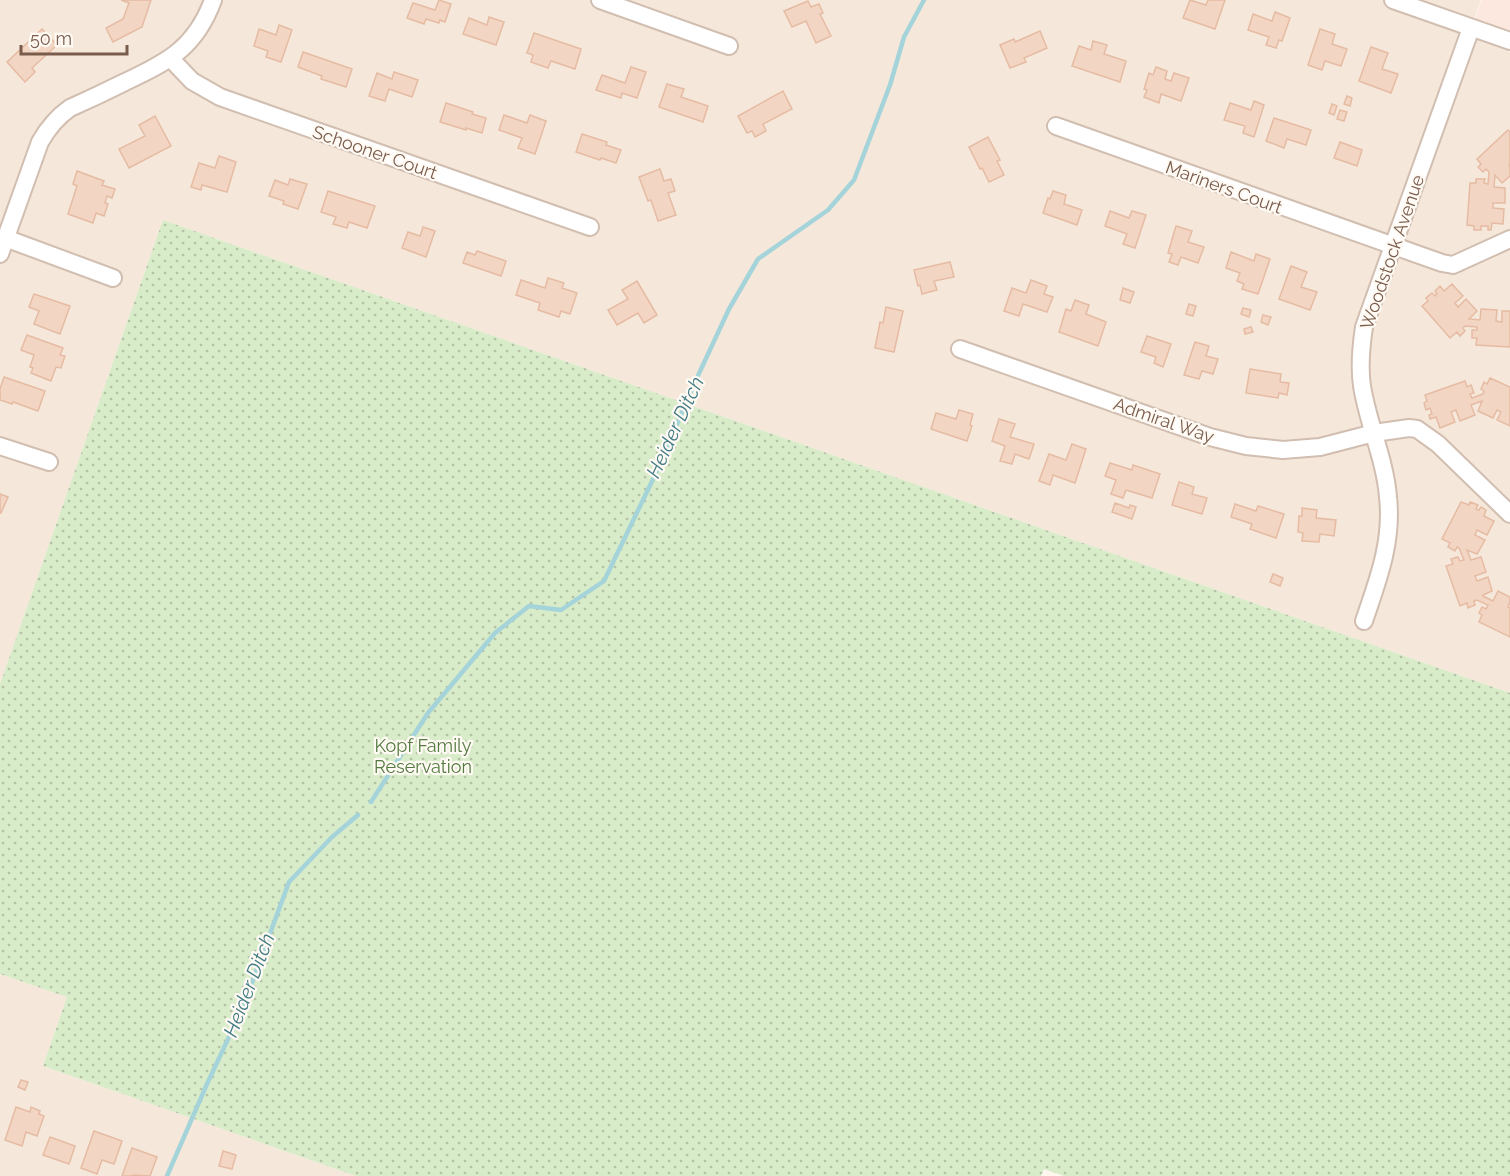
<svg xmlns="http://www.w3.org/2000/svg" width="1510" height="1176" font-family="Raleway,sans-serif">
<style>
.residential{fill:#f5e8da}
.commercial{fill:#fde8e0}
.park{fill:url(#park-dots)}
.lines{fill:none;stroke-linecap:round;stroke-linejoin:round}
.stream{stroke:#a5d3da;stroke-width:4.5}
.building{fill:#f3d5c3;stroke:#e6bba3;stroke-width:1.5}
.street-casing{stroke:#d1beb0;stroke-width:20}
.street{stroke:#fff;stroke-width:16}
.labels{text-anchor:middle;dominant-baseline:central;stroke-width:4.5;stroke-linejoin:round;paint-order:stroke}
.street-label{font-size:18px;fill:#7a5c4d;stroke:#fffaf3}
.park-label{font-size:18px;fill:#537a41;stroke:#fffaf3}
.water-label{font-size:20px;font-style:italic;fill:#437c86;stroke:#fffaf3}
</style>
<defs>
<pattern id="park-dots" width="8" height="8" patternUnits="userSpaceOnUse" patternTransform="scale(1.5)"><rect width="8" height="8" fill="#d8ecc9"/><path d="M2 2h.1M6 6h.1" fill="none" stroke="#b4c2a5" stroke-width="1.8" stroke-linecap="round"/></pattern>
</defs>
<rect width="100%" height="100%" fill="#fdf6ec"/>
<g class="residential">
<polygon points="0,0 1481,0 1468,37 1510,52 1510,693 163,220 0,684"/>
<polygon points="0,974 67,997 43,1066 356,1176 0,1176"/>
</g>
<polygon class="commercial" points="1482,0 1510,0 1510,32 1475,19"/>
<polygon class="park" points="163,220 1510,693 1510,1176 1064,1176 1044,1169 1041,1176 356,1176 43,1066 67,997 0,974 0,684"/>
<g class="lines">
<g class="stream">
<polyline points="371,802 428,713 495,633 529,606 561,610 604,581 656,473 695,382 729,309 758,259 828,210 854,180 890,85 904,37 924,0"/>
<polyline points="167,1176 207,1084 243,1007 289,882 332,837 358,815"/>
</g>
</g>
<g class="building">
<polygon points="121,0 151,0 142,27 113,42 106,28 123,19 129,3"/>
<polygon points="439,0 451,4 445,22 440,20 439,23 426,19 424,24 407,18 413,3 435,10"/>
<polygon points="1190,0 1206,5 1208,0 1225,0 1215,29 1183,18"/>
<polygon points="808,1 811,7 819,4 823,13 820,14 831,36 816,43 806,21 792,27 784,11"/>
<polygon points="1275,12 1290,18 1282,41 1279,40 1276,48 1266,45 1269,37 1248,30 1253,14 1272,21"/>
<polygon points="489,17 504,22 496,45 463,34 469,18 487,25"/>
<polygon points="279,25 292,30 281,62 266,57 268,51 254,46 259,29 276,35"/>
<polygon points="42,29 57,45 32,68 35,72 25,82 7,62"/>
<polygon points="1320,29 1335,34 1332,44 1347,49 1341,66 1325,61 1322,70 1308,65"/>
<polygon points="1040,31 1047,48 1024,58 1026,62 1010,68 1000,45 1014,39 1015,42"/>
<polygon points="534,33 581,49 575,69 551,61 548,68 531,62 533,55 527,53"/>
<polygon points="1093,41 1107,45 1104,54 1126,61 1120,82 1072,66 1079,46 1091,50"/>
<polygon points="1371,47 1388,53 1382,69 1398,74 1391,93 1359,81"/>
<polygon points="303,52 352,69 346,87 321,79 322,76 298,67"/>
<polygon points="631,67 646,72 637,98 622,93 621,98 596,90 602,75 625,83"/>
<polygon points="1156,67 1167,71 1165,79 1171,81 1174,73 1189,78 1181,101 1161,94 1159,103 1144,97 1147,90 1144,89 1149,73 1153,75"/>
<polygon points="394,72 418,80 412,97 389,89 385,101 369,96 377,73 392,79"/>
<polygon points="667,84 684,89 681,97 708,106 703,122 659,107"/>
<polygon points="783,91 792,109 763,124 766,131 755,137 752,131 747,133 738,116"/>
<polygon points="1347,96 1352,98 1350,106 1344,104"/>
<polygon points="1254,101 1264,105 1254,137 1243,133 1245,126 1224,120 1230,103 1251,110"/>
<polygon points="446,103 473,112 472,114 486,118 482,133 466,128 466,130 440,122"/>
<polygon points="1332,104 1337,106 1334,115 1329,113"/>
<polygon points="1340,110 1347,112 1344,121 1337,119"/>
<polygon points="504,115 527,123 530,115 546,121 535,154 518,148 522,138 499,130"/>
<polygon points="155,116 171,146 129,168 119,149 145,136 139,125"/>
<polygon points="1274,118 1311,130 1306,145 1287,139 1284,148 1266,141"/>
<polygon points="1508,130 1510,132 1510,164 1509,165 1510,167 1510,176 1502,183 1495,175 1494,187 1505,188 1505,203 1493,203 1493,208 1504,209 1503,224 1492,223 1491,230 1488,230 1488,226 1481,226 1481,230 1474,230 1474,226 1467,225 1470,183 1476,183 1476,179 1485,179 1484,183 1488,184 1489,172 1486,169 1483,172 1478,167 1481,164 1477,159"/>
<polygon points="582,134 607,142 606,145 621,150 616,163 601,158 600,160 576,152"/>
<polygon points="988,137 1000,160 997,161 1004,175 989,182 982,168 980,169 969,147"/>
<polygon points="1340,142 1362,150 1357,166 1334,158"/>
<polygon points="219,156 236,162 227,192 202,185 201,190 191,187 199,163 215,168"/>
<polygon points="660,169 664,181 671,179 675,191 668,193 676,215 658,221 651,200 648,201 639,177"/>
<polygon points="77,171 104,181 102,185 115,189 112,198 107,196 105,203 108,204 104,216 96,213 93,223 68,214 77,186 73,184"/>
<polygon points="290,179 307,184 298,209 283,204 284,201 269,196 275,180 288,185"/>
<polygon points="328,191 375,206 367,228 349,222 347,228 333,224 336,217 321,212"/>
<polygon points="1053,191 1066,195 1064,204 1082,210 1077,225 1043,213 1048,198 1050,199"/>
<polygon points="1110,211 1129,218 1132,211 1146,215 1135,248 1123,244 1127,234 1105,226"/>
<polygon points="1176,226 1192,231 1188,242 1204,247 1198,263 1181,257 1178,265 1169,262 1172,254 1168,253"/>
<polygon points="423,227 435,231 426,257 402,248 408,232 420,236"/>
<polygon points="477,251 506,261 501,276 463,263 467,252 475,255"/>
<polygon points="1231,252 1254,261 1256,254 1270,259 1258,294 1242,289 1244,284 1237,281 1240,273 1226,268"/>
<polygon points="950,262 954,277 934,281 937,290 922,294 920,285 918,286 914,270"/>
<polygon points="1291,266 1307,272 1301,287 1317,292 1310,310 1279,299"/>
<polygon points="548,278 564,283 562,288 577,293 570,314 561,311 559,317 538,310 540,303 516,295 521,280 545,288"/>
<polygon points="1031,280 1047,286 1044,294 1053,297 1047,312 1023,304 1019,316 1004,311 1012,288 1026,293"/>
<polygon points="637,281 657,315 644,323 638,313 617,325 608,310 628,299 622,290"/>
<polygon points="1452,284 1463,296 1455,303 1458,307 1466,299 1477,311 1469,319 1480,320 1481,309 1497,310 1496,321 1502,322 1502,311 1510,311 1510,347 1476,345 1477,338 1472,338 1472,330 1477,330 1477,327 1465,326 1463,328 1465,331 1460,336 1457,332 1450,338 1422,306 1428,301 1426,298 1432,293 1435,296 1437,294 1435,291 1440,286 1444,291"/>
<polygon points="1123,288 1134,292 1130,303 1120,300"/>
<polygon points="34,294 70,306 60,334 34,324 39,311 29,307"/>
<polygon points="1075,300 1089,305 1086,314 1106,322 1098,346 1059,332 1066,309 1071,311"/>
<polygon points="1189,304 1196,306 1193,316 1186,314"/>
<polygon points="886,307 903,311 894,352 875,348 880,322 883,323"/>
<polygon points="1243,308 1251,310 1249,317 1241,314"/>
<polygon points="1263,315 1271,317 1268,325 1261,322"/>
<polygon points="1251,327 1253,332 1245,334 1244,329"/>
<polygon points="27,335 63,348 60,355 65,356 61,368 56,367 51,381 31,373 33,368 30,367 34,355 21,350"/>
<polygon points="1147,336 1171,344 1163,367 1154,363 1156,357 1141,352"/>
<polygon points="1195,342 1209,346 1206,356 1218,359 1213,374 1202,371 1199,379 1184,375"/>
<polygon points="1250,369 1281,374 1280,382 1289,383 1287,395 1279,393 1278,398 1246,393"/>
<polygon points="4,377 45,391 38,411 13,402 12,404 0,400 0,389"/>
<polygon points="1490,378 1510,387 1510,426 1497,420 1501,412 1497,410 1493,418 1478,411 1482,401 1471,405 1475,415 1460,421 1456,410 1451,412 1455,422 1440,428 1436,417 1430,419 1429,415 1432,414 1430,408 1426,410 1424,403 1427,401 1425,395 1465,381 1467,387 1471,385 1474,393 1470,394 1472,398 1483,394 1484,391 1481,389 1484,382 1487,384"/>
<polygon points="959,410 973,414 970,425 972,426 967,441 931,429 936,413 956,419"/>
<polygon points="999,419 1015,424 1010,437 1034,444 1029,459 1015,454 1012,464 1000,461 1005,446 992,441"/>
<polygon points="1072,444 1086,449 1075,483 1053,475 1050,485 1039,481 1049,454 1066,460"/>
<polygon points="1110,463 1132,470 1133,465 1160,474 1152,498 1126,490 1123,498 1111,494 1116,480 1105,476"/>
<polygon points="1179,482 1194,487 1192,494 1207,498 1202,514 1172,505"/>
<polygon points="0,494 8,497 1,513 0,513"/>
<polygon points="1461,502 1469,505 1470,502 1478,505 1476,509 1479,510 1481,507 1486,510 1484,516 1494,521 1487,535 1477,530 1475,535 1485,540 1477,554 1467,550 1471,560 1481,557 1486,572 1475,576 1477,581 1488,577 1492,591 1483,595 1483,596 1493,601 1498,591 1510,597 1510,602 1508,607 1510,608 1510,637 1479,622 1482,615 1479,613 1482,607 1486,609 1488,605 1477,600 1474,601 1475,605 1468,608 1467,603 1460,606 1446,566 1453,564 1451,559 1458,557 1460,561 1464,560 1459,548 1457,547 1455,551 1448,547 1450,543 1442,539"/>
<polygon points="1115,503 1129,508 1130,505 1136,507 1132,519 1112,512"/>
<polygon points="1235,504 1256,511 1258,506 1284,514 1276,538 1250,529 1252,524 1231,517"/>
<polygon points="1302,508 1317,510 1316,518 1336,520 1334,536 1320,534 1319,542 1302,541 1303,533 1298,532 1299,516 1302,516"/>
<polygon points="1273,574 1283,578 1280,586 1270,582"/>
<polygon points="21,1080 28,1082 25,1090 18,1087"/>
<polygon points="16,1107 30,1112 31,1107 40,1111 39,1114 44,1116 37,1136 26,1132 22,1146 5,1140"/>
<polygon points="94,1131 122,1141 114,1164 102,1160 97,1174 81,1168"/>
<polygon points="50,1137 75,1146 69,1164 43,1155"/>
<polygon points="132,1148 157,1157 150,1176 133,1175 133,1176 122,1176"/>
<polygon points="223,1151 236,1155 232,1169 219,1166"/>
</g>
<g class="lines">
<defs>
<g id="street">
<polyline points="600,0 729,46"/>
<polyline points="1393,0 1510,41"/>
<polyline points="171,59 192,81 220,97 590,227"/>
<polyline points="1056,126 1442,263 1453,265 1510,239"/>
<polyline points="5,238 113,278"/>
<path d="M0,254L40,142C48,128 57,117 70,108C88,100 107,91 125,82C168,62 196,47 213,0"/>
<polyline points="960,349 1210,437 1246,446 1283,450 1320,447 1374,433 1409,428 1417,429 1438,444 1510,514"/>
<polyline points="0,446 49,462"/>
<path d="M1364,621C1378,580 1393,541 1388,497C1385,459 1368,424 1362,386C1359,366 1361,347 1364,327L1471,28"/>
</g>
</defs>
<use href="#street" class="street-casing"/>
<use href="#street" class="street"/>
</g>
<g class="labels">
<g class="street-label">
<text transform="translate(375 152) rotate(19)">Schooner Court</text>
<text transform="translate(1224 187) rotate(20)">Mariners Court</text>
<text transform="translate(1392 252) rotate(-71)">Woodstock Avenue</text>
<text transform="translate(1164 420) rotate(19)">Admiral Way</text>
</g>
<g class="park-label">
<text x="423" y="745">Kopf Family<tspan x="423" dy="21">Reservation</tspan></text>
</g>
<g class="water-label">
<text transform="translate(675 427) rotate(-65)">Heider Ditch</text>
<text transform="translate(249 985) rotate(-69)">Heider Ditch</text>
</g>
</g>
<path d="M21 45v9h106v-9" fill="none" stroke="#7a5c4d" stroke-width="3"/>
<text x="30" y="45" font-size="18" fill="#7a5c4d" stroke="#fffaf3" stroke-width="4.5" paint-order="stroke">50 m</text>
</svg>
